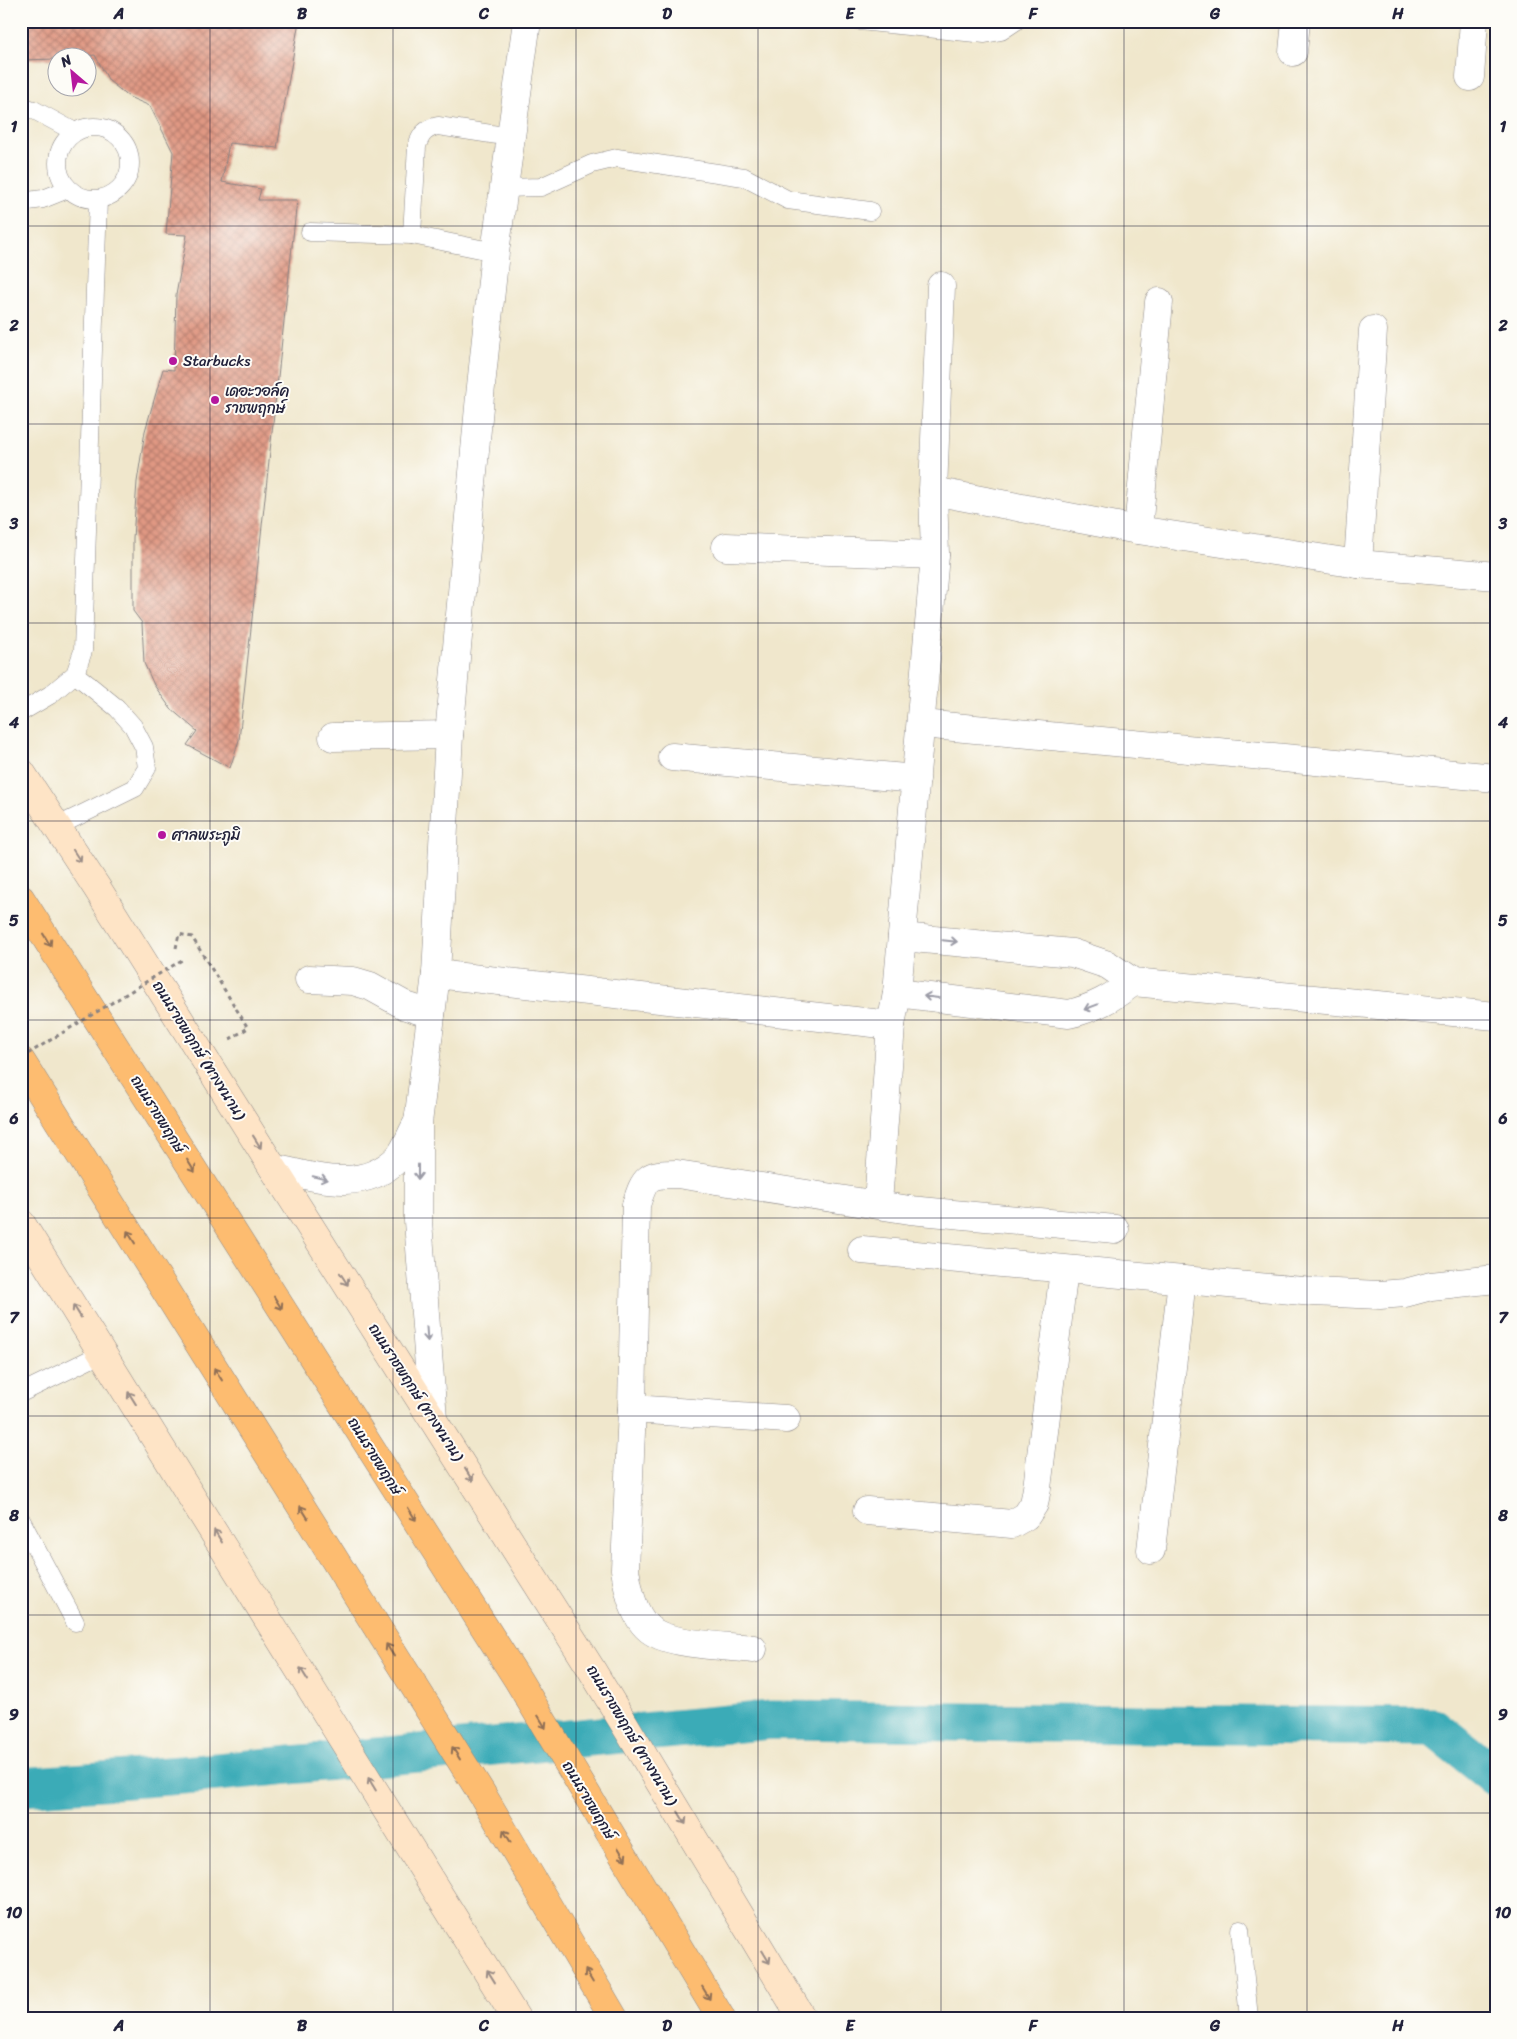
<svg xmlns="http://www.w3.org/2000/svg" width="1517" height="2039" font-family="Sriracha,'Playpen Sans Thai',sans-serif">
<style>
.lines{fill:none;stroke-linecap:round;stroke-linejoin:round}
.canal{stroke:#3aabb7;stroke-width:39}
.building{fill:url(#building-cross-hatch)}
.service-casing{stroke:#898484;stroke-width:19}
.minor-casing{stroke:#898484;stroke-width:29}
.secondary-casing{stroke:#898484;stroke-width:29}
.primary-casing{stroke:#898484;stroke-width:29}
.path{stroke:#898484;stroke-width:3;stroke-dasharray:4 4;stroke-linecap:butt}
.service{stroke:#fff;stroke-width:18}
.minor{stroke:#fff;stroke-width:28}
.secondary{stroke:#fee4c6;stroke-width:28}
.primary{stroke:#fdbc70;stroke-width:28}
.path-bridge{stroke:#898484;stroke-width:3;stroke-dasharray:4 4;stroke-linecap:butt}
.oneway{stroke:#9b8d87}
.oneway2{stroke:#906f56}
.oneway3{stroke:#9c9ca7}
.grid{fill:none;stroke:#22223b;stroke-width:1;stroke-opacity:0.55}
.poi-dot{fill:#b5179e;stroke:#fdfcf7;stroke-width:2}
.labels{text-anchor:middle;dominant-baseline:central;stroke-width:4;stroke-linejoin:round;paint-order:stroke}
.poi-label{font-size:15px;fill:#22223b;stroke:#fdfcf7;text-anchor:start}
.street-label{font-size:15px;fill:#22223b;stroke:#fdfcf7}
.neatline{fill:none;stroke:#22223b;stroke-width:2}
.grid-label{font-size:16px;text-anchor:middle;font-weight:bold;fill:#22223b}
</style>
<defs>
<pattern id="building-cross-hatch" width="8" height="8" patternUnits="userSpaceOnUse" patternTransform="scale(1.25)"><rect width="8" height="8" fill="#e09883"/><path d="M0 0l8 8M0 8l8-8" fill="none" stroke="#b57c6c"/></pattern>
</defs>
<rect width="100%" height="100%" fill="#fdfcf7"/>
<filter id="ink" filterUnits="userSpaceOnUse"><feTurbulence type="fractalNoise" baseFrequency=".02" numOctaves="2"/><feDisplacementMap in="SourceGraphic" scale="10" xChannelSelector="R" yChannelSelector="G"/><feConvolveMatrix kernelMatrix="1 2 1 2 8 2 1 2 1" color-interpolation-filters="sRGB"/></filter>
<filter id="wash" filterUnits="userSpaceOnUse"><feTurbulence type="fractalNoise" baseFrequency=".0096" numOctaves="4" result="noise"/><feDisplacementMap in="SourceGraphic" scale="20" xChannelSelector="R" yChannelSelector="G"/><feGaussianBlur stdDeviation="1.12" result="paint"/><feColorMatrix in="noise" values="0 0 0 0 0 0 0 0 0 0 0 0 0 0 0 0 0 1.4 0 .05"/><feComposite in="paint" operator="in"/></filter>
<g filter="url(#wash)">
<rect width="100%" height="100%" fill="#f0e7cc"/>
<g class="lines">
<polyline class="canal" points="21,1787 195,1774 771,1720 1433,1727 1496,1777"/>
</g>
<g id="blocks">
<polygon class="building" points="21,21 299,21 277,148 229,143 222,182 261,189 258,200 297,200 239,740 230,768 187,745 197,731 171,709 154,685 144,663 142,623 133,611 133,538 137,482 145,431 163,369 174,370 176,295 187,235 166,234 173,152 150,106 129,97 109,81 95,55 58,59 21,60"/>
</g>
</g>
<g filter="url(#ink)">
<use href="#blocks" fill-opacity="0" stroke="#898484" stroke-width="1"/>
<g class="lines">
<defs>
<g id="service">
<polyline points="860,21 985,34 1001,31 1016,21"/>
<polyline points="21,106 34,110 75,132"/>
<circle cx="94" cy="163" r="36"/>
<polyline points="505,188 541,187 592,164 617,158 744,177 788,200 870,211"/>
<polyline points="21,202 43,199 68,189"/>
<polyline points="310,232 412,235 495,252"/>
<path d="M412,235L417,146C421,134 425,129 438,126L511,137"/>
<polyline points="21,712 50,695 75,674 83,651 98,199"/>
<polyline points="58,826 135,788 147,768 144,747 133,726 117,708 75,674"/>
<polyline points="21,1393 103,1353"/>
<polyline points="21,1520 75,1622"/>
<polyline points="1240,1929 1249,2018"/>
</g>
<g id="minor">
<polyline points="1293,52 1296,21"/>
<polyline points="1470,77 1474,21"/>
<polyline points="933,491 1138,530 1358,564 1496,576"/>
<polyline points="1138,530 1159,302"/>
<polyline points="726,547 935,555"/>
<polyline points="1358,564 1373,330"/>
<polyline points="922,724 1496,778"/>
<polyline points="333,737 449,735"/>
<polyline points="672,757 916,779"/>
<polyline points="902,937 1072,953 1108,965 1133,982 1496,1016"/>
<polyline points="436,974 891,1025"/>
<polyline points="309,979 353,981 370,986 406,1006 431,1014"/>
<path d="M897,993L1069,1014C1094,1008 1112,998 1133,982"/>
<path d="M273,1168C315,1177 362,1194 398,1158C406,1149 411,1134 417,1124"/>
<polyline points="878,1203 891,1025 897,993 935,555 933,491 941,286"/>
<polyline points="862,1250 1313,1292 1380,1295 1405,1293 1431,1286 1496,1279"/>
<polyline points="632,1409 786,1419"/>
<polyline points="433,1419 418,1221 418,1123 436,974 449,735 480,396 495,252 527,21"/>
<polyline points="867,1511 1012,1524 1026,1516 1034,1504 1037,1488 1064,1270"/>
<polyline points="1151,1550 1182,1280"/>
<path d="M753,1649C727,1646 676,1645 655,1633C634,1622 628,1590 625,1569L632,1409L636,1205C645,1177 647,1174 677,1174L910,1210L1115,1229"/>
</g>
<g id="secondary">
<polyline points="21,772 97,888 273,1168 590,1667 802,2018"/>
<polyline points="21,1223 516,2018"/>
</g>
<g id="primary">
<polyline points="21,899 518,1680 721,2018"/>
<polyline points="21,1061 482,1794 614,2018"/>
</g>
</defs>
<use href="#service" class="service-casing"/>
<use href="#minor" class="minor-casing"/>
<use href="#secondary" class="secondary-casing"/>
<use href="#primary" class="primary-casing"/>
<polyline class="path" points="176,948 179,934 192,937 248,1028 230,1039"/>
<use href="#service" class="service"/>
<use href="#minor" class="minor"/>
<use href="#secondary" class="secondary"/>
<use href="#primary" class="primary"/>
<polyline class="path-bridge" points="21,1058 182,960"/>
</g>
<defs><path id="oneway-shaft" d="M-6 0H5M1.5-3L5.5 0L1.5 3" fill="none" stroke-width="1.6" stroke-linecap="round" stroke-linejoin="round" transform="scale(1.25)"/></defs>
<g class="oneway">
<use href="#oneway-shaft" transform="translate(77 856) rotate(57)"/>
<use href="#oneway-shaft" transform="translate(257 1142) rotate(58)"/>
<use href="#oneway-shaft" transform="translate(344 1279) rotate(57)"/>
<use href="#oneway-shaft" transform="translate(77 1311) rotate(-122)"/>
<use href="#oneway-shaft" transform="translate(132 1398) rotate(-122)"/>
<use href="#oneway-shaft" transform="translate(469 1475) rotate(58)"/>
<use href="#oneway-shaft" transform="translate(218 1536) rotate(-122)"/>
<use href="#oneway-shaft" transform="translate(304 1674) rotate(-122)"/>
<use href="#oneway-shaft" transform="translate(372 1784) rotate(-121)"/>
<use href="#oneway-shaft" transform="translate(682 1818) rotate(59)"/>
<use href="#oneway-shaft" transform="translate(766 1957) rotate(59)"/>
<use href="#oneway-shaft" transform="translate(491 1976) rotate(-122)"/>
</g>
<g class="oneway2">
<use href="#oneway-shaft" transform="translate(47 940) rotate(58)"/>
<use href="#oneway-shaft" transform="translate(191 1166) rotate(58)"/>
<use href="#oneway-shaft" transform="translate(131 1237) rotate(-122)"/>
<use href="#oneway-shaft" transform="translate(278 1303) rotate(58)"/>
<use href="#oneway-shaft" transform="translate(218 1374) rotate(-122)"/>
<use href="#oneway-shaft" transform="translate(304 1512) rotate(-122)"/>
<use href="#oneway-shaft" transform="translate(412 1514) rotate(58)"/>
<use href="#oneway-shaft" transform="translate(390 1650) rotate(-122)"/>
<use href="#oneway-shaft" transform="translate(542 1722) rotate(59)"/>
<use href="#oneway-shaft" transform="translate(456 1753) rotate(-122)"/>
<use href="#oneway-shaft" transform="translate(507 1836) rotate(-121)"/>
<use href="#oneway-shaft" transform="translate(622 1854) rotate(59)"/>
<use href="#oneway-shaft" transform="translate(589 1976) rotate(-121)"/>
<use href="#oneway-shaft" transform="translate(706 1993) rotate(59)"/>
</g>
<g class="oneway3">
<use href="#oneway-shaft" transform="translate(950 941) rotate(6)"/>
<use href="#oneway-shaft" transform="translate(931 997) rotate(-173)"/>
<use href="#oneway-shaft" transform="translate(1091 1007) rotate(159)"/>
<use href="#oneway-shaft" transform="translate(418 1172) rotate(90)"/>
<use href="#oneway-shaft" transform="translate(320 1178) rotate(13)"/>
<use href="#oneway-shaft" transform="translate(427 1334) rotate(86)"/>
</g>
</g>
<path class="grid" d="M210,21V2018M393,21V2018M576,21V2018M758,21V2018M941,21V2018M1124,21V2018M1307,21V2018M21,226H1496M21,424H1496M21,623H1496M21,821H1496M21,1020H1496M21,1218H1496M21,1416H1496M21,1615H1496M21,1813H1496"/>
<g class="poi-dot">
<circle cx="173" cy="361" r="5"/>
<circle cx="215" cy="400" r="5"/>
<circle cx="162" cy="835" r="5"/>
</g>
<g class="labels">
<g class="poi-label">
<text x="183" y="361">Starbucks</text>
<text x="225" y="391">เดอะวอล์ค<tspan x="225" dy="17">ราชพฤกษ์</tspan></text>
<text x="172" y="835">ศาลพระภูมิ</text>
</g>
<g class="street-label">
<text transform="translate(199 1050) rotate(58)">ถนนราชพฤกษ์ (ทางขนาน)</text>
<text transform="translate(158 1114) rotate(58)">ถนนราชพฤกษ์</text>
<text transform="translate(416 1392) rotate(57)">ถนนราชพฤกษ์ (ทางขนาน)</text>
<text transform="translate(375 1456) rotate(58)">ถนนราชพฤกษ์</text>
<text transform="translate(632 1735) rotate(59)">ถนนราชพฤกษ์ (ทางขนาน)</text>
<text transform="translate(589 1800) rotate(59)">ถนนราชพฤกษ์</text>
</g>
</g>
<rect width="1517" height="2039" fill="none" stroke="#fdfcf7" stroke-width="55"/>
<g transform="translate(72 72) rotate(332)"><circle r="24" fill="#fdfcf7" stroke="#a5a5ac"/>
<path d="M0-4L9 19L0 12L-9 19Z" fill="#b5179e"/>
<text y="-8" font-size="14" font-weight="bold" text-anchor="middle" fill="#22223b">N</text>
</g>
<rect x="28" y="28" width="1462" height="1984" class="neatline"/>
<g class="grid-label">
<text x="119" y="19">A</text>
<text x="302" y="19">B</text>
<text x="484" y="19">C</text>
<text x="667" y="19">D</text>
<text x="850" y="19">E</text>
<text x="1033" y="19">F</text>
<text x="1215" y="19">G</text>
<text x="1398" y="19">H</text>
<text x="14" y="132">1</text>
<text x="1503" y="132">1</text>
<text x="14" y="331">2</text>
<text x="1503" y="331">2</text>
<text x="14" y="529">3</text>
<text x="1503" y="529">3</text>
<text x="14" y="728">4</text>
<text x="1503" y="728">4</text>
<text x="14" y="926">5</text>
<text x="1503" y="926">5</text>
<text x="14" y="1124">6</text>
<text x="1503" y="1124">6</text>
<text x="14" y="1323">7</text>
<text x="1503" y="1323">7</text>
<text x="14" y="1521">8</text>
<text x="1503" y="1521">8</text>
<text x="14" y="1720">9</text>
<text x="1503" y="1720">9</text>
<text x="14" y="1918">10</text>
<text x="1503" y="1918">10</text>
<text x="119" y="2031">A</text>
<text x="302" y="2031">B</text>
<text x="484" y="2031">C</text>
<text x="667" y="2031">D</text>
<text x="850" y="2031">E</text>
<text x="1033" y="2031">F</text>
<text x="1215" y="2031">G</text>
<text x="1398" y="2031">H</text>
</g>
</svg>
